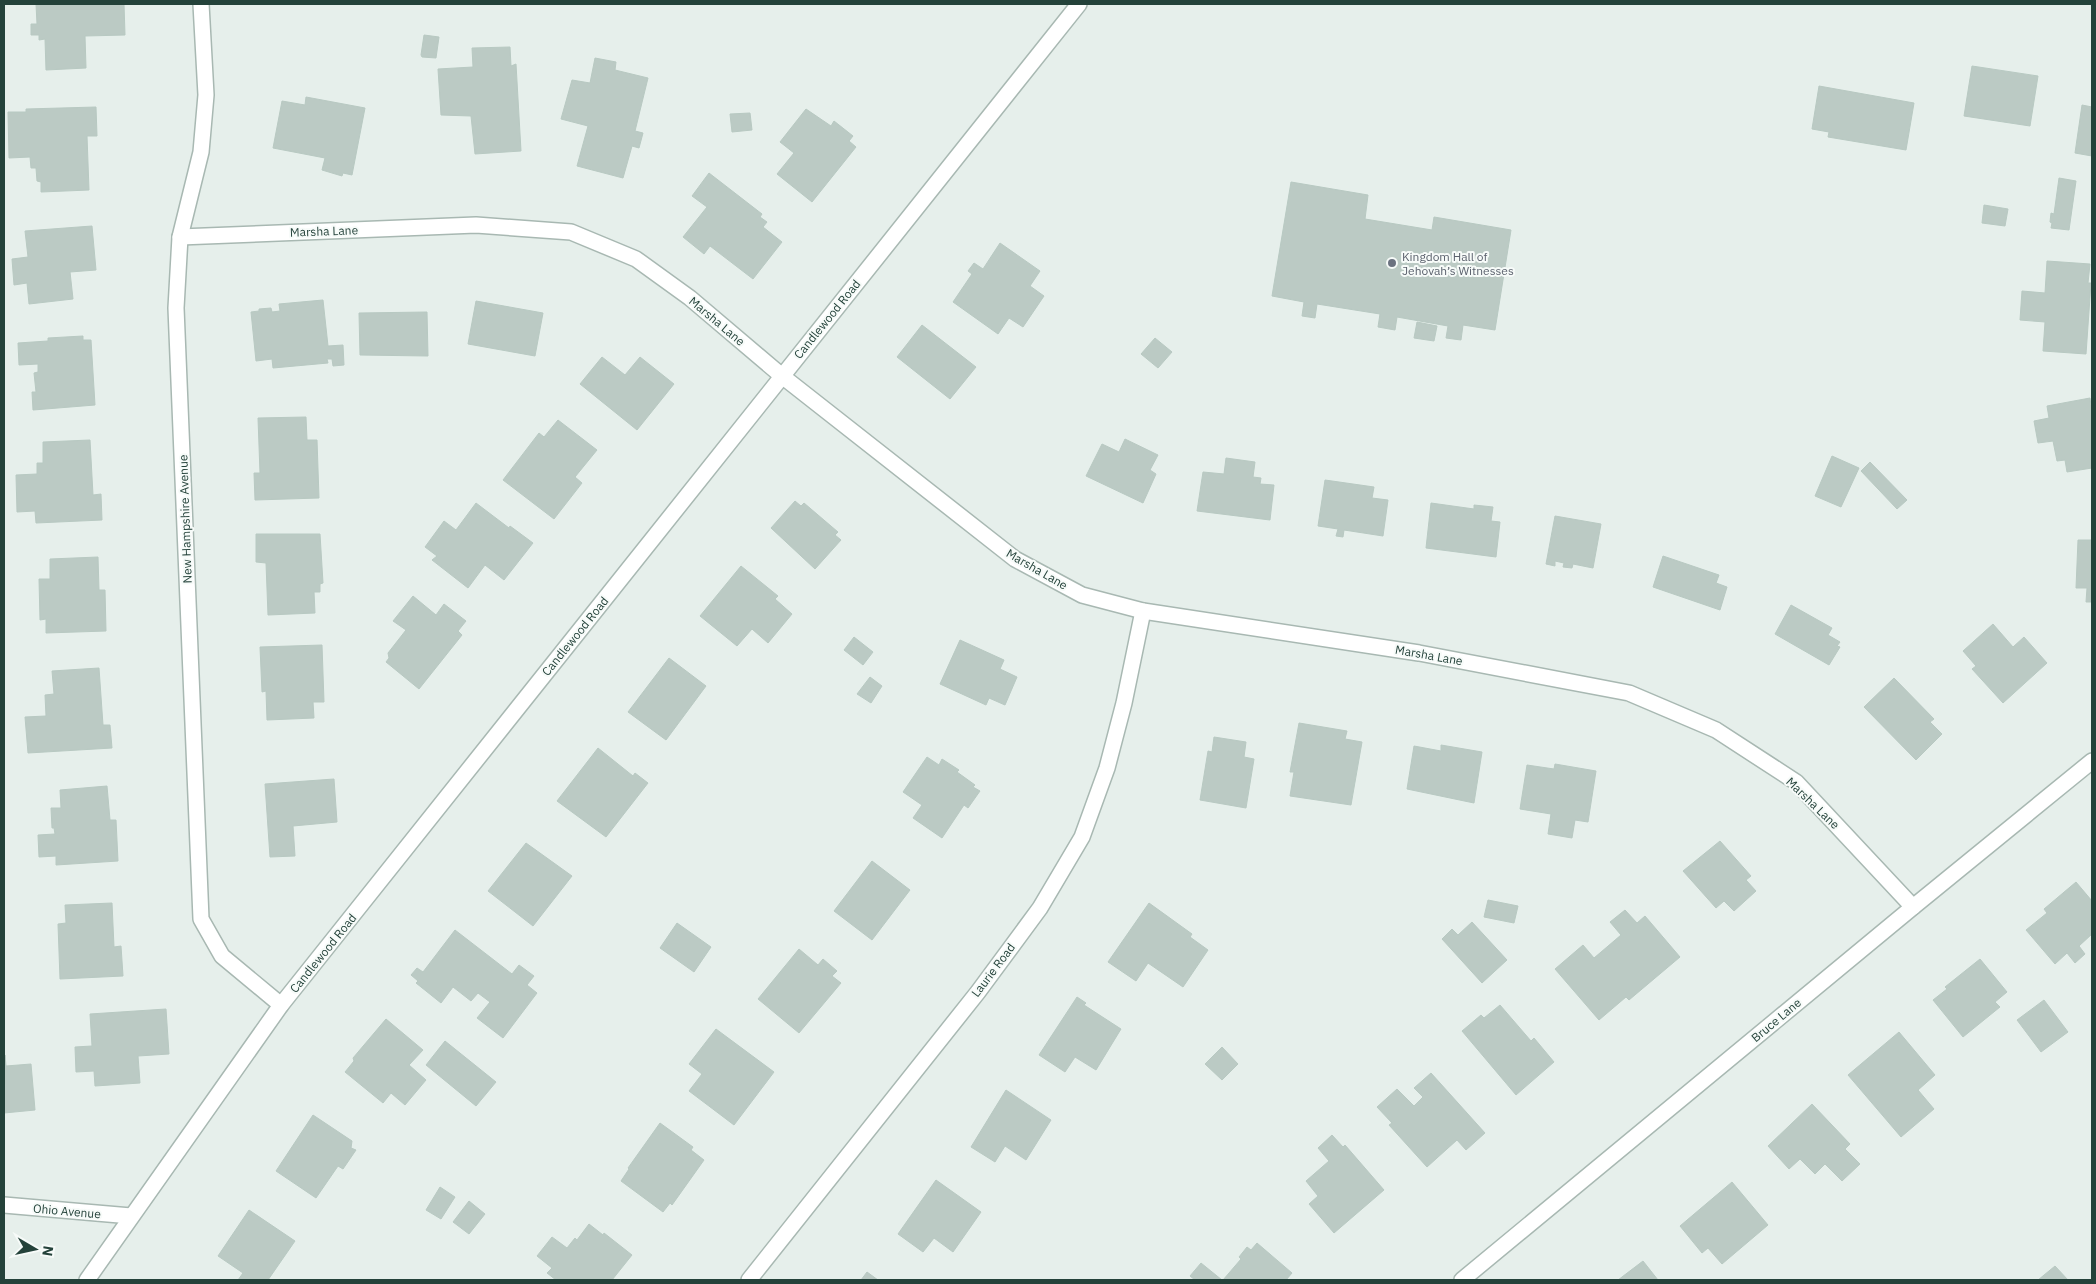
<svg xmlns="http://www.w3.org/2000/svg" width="2096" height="1284" font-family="'IBM Plex Sans',sans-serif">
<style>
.building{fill:#bbcac4;stroke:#b8c9c2}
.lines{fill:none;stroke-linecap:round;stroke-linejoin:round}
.minor-casing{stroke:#a8b8b2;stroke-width:18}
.minor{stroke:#fff;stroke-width:15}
.worship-dot{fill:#6b7280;stroke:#f7fbf9;stroke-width:2}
.labels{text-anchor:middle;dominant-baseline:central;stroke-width:4;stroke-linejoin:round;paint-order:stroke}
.street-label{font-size:12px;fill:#24423a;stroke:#f7fbf9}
.worship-label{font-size:12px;fill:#5b616d;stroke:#f7fbf9;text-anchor:start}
</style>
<rect width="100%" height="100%" fill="#e6efeb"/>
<g class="building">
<polygon points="36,4 124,4 125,35 85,36 86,68 46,70 45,39 39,40 39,35 31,35 31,24 37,24"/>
<polygon points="424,35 439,37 436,58 422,57 421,55"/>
<polygon points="510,47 511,66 516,64 521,151 475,154 471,116 441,115 438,69 473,67 472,48"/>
<polygon points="595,58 616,62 615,70 648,78 635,131 643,133 639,148 632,146 623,178 577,166 588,126 561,119 572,80 590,83"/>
<polygon points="1972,66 2038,76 2030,126 1964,116"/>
<polygon points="1819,86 1914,103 1906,150 1828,137 1829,132 1812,129"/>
<polygon points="306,97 365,108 352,175 343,173 342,176 322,170 325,158 273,148 282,101 305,105"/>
<polygon points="2082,105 2092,107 2092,156 2075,153"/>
<polygon points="96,107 97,136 87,136 89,190 41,192 41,182 37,181 36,168 31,168 30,157 9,158 8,112 26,112 26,109"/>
<polygon points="806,109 831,126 834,121 853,136 849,141 856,147 812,202 777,174 794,153 780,142"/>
<polygon points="750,113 752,130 732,132 730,114"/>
<polygon points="709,173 762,214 760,217 767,222 763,227 782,242 753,279 710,246 704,254 683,237 707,207 692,196"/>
<polygon points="2059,178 2076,181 2069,230 2051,228 2052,223 2050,222 2051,213 2054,214"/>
<polygon points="1291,182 1368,195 1365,219 1432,230 1434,217 1511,230 1495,330 1463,325 1461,340 1446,338 1448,326 1397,317 1395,330 1378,327 1380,314 1317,304 1315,318 1302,316 1304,302 1272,296"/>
<polygon points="1984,205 2008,209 2005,226 1982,223"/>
<polygon points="92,226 96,270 70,272 73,299 29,304 27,283 14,285 12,259 28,257 25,231"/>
<polygon points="1000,243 1040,271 1030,286 1044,296 1023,327 1009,318 998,334 953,302 972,274 968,271 974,263 983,269"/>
<polygon points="2047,261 2090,264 2088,283 2091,283 2086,354 2043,351 2045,322 2020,320 2022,291 2045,293"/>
<polygon points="323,300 328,346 343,345 344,365 333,366 332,359 327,359 328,363 273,368 272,359 256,361 251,312 259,311 259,309 271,308 272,312 280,311 279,304"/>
<polygon points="476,301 543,313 535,356 468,344"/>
<polygon points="427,312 428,356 360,355 359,313"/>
<polygon points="1417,322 1437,326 1434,341 1414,338"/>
<polygon points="922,325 976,367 950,399 897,357"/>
<polygon points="83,336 83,340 91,340 95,405 33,410 32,392 36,392 34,373 38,372 38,364 19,365 18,343 48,341 48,338"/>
<polygon points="1155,338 1172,352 1158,368 1141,354"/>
<polygon points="602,357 625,375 640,357 674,384 637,430 580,384"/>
<polygon points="2090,398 2092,413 2092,468 2067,472 2065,460 2057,461 2053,441 2038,443 2034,421 2049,418 2047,406"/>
<polygon points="306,417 307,440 317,440 319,498 255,500 254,473 260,473 258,418"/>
<polygon points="558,420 597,450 575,477 582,483 554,519 503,480 539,433 544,437"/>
<polygon points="1125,439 1158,455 1150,470 1156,474 1143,503 1086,476 1102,444 1119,452"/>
<polygon points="90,440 93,495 101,494 102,520 36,523 35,511 17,512 16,475 37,474 37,463 43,463 43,442"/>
<polygon points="1832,456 1859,468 1841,507 1815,496"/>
<polygon points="1226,458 1255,462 1253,477 1261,478 1260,484 1274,485 1270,520 1197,511 1203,472 1224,474"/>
<polygon points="1870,462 1907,500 1897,509 1861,471"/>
<polygon points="1325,480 1374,487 1372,498 1388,500 1383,536 1344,530 1343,537 1336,536 1338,529 1318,526"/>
<polygon points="795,501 801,506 804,503 838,532 835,535 841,540 815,569 771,528"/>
<polygon points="476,503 509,528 510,526 533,543 504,580 485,565 468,588 432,560 437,556 425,547 444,521 456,530"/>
<polygon points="1431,503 1474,509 1474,505 1493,507 1491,521 1500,522 1496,557 1426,548"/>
<polygon points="1555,516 1601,524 1593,568 1573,564 1572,568 1563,567 1564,563 1555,561 1555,566 1546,564"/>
<polygon points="256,534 320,534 323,583 320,584 320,592 314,592 315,613 268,615 266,563 256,562"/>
<polygon points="2078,540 2092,540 2092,602 2086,602 2087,588 2076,588"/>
<polygon points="1663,556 1719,575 1716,583 1727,587 1720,610 1653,587"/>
<polygon points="98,557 99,590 105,590 106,631 46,633 46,619 40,620 39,579 50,579 50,559"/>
<polygon points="741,566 778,596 775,599 792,614 768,643 752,629 737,646 700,616"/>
<polygon points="413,596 436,615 444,604 466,621 458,631 462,635 419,689 386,662 389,658 388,653 406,630 393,621"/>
<polygon points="1791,605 1832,628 1828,635 1840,642 1837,646 1840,647 1829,665 1775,634"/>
<polygon points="1993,624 2013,647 2024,637 2047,663 2003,703 1972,669 1976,666 1963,651"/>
<polygon points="854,637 873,652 863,665 844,650"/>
<polygon points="960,640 1004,660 1000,669 1017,677 1005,705 989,698 986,705 940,684"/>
<polygon points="322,645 324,702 313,702 314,718 267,720 266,691 262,692 260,647"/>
<polygon points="669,658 706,686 666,740 628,712"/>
<polygon points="99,668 103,725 110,725 112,748 28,753 25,717 46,716 45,695 54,694 52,671"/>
<polygon points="870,677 882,686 871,703 857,694"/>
<polygon points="1894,678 1934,719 1930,722 1942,734 1916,760 1864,707"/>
<polygon points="1299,723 1347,731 1345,739 1362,742 1351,805 1290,796 1294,772 1290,772"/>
<polygon points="1214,737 1246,742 1244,757 1254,759 1246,808 1200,800 1208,751 1212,752"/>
<polygon points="1441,745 1482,752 1474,803 1407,789 1414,746 1441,751"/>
<polygon points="598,748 633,776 635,773 648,783 606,837 557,801"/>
<polygon points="927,757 939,765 942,759 959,770 957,772 975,785 973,787 980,791 968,808 964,805 942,838 913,818 922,805 903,792"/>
<polygon points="1555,764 1596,771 1588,822 1575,820 1572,838 1548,834 1551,814 1520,809 1527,765 1554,769"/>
<polygon points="334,779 337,822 293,826 295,856 270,857 265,784"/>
<polygon points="107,786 110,820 116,820 118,861 56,865 56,856 39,857 38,835 55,834 54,828 52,828 51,808 61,808 60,790"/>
<polygon points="1720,841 1751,876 1746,880 1756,891 1734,911 1724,901 1716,908 1683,871"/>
<polygon points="526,843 572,876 533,926 488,891"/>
<polygon points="872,861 910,890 872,940 834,911"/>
<polygon points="2076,882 2092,901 2092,934 2079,946 2085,954 2075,963 2067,953 2055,964 2026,930 2047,913 2044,909"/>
<polygon points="1488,900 1518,906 1514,923 1484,917"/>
<polygon points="112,903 114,947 121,946 123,976 60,979 58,924 66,923 65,905"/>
<polygon points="1149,903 1192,934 1190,937 1208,950 1183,987 1148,963 1136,981 1108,962"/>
<polygon points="1625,910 1637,923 1645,916 1680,957 1629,1000 1626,997 1599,1020 1555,969 1583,945 1594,958 1621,935 1610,922"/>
<polygon points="1472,922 1507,960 1482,983 1442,939 1452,929 1458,935"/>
<polygon points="677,923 711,947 694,972 660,948"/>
<polygon points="455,930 512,974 519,965 534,976 527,985 537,993 503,1038 477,1018 490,1002 478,993 471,1001 453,987 441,1003 416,983 418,981 411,975 417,968 423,972"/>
<polygon points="799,949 818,965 823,959 837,971 832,976 841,983 799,1033 758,999"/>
<polygon points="1980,959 2007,992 1995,1002 2000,1007 1963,1037 1933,1000 1947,989 1945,987"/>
<polygon points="1077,997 1086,1003 1084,1005 1121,1029 1096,1070 1075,1057 1065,1072 1039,1055"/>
<polygon points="2044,1000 2068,1032 2041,1052 2017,1020"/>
<polygon points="1500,1005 1531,1041 1534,1038 1554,1062 1516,1095 1462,1031 1481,1015 1484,1018"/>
<polygon points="166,1009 169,1054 138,1056 140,1083 95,1086 94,1071 76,1072 75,1047 92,1046 90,1014"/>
<polygon points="386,1019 423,1050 409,1065 426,1080 405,1105 391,1093 383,1103 345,1072 354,1061 353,1058"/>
<polygon points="716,1029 774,1072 734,1125 689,1091 702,1074 689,1064"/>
<polygon points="1899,1032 1935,1075 1918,1090 1934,1109 1901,1137 1848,1075"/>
<polygon points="445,1041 496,1082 476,1106 426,1065"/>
<polygon points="1222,1047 1238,1064 1222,1080 1205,1064"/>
<polygon points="5,1055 6,1066 31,1064 35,1110 4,1113"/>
<polygon points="1431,1073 1485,1133 1466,1150 1457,1140 1427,1167 1389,1125 1392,1123 1377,1107 1397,1089 1414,1106 1423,1097 1414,1088"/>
<polygon points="1006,1090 1051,1120 1026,1160 1005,1146 995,1162 971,1147"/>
<polygon points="1812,1104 1850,1144 1845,1149 1860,1164 1842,1181 1825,1164 1815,1174 1800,1159 1789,1169 1768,1146"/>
<polygon points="313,1115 352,1141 351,1148 356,1150 343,1169 338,1166 316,1198 276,1171"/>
<polygon points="660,1123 693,1147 691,1150 704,1160 672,1205 670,1203 663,1212 621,1181 629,1169 628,1168"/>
<polygon points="1332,1135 1343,1147 1345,1145 1384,1190 1334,1233 1309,1204 1318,1196 1306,1181 1329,1161 1318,1148"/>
<polygon points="936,1180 981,1212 953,1252 934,1238 923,1252 898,1234"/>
<polygon points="1732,1182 1768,1225 1722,1264 1708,1248 1702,1253 1680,1226"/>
<polygon points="440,1187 455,1197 441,1219 426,1210"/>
<polygon points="469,1201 485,1214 469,1234 453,1222"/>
<polygon points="249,1210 295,1241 268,1280 238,1280 243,1273 218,1256"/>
<polygon points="589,1224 603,1235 604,1233 632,1255 612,1280 556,1280 547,1273 552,1268 537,1256 552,1237 567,1248 575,1238 577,1240"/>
<polygon points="1257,1243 1292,1273 1286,1280 1223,1280 1241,1259 1239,1257 1247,1247 1251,1250"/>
<polygon points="1643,1261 1658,1280 1618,1280"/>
<polygon points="1201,1263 1222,1280 1195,1280 1190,1276"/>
<polygon points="2055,1266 2068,1280 2038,1280"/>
<polygon points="867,1272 878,1280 861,1280"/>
</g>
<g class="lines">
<defs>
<g id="minor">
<polyline points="201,4 206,95 201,152 180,237 176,308 201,919 222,956 281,1005"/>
<polyline points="180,237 476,225 571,232 636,259 690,298 782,376 1015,559 1082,595 1143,611 1419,653 1629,693 1716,730 1796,782 1913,907"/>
<polyline points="4,1205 131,1216"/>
<polyline points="87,1280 281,1005 1079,4"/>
<polyline points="749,1280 978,992 1040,908 1082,837 1107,768 1124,703 1143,611"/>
<polyline points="1462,1280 1913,907 2092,761"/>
</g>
</defs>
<use href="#minor" class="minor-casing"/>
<use href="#minor" class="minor"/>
</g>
<circle class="worship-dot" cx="1392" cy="263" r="5"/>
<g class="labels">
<g class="street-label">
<text transform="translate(324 231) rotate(-2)">Marsha Lane</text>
<text transform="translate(827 319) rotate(-51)">Candlewood Road</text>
<text transform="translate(717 321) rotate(40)">Marsha Lane</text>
<text transform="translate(185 519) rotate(-92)">New Hampshire Avenue</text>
<text transform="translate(1037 569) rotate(30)">Marsha Lane</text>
<text transform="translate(575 636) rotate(-51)">Candlewood Road</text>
<text transform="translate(1429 655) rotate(10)">Marsha Lane</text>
<text transform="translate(1813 803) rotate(44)">Marsha Lane</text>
<text transform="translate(323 953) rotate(-51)">Candlewood Road</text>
<text transform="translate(993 970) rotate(-53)">Laurie Road</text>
<text transform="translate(1776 1020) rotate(-40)">Bruce Lane</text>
<text transform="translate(67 1211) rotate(5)">Ohio Avenue</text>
</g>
<g class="worship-label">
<text x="1402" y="256">Kingdom Hall of<tspan x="1402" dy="14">Jehovah’s Witnesses</tspan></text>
</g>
</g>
<rect width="2096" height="1284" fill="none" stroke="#24423a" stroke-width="10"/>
<g transform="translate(35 1249) rotate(99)" stroke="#f7fbf9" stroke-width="4" paint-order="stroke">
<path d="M0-4L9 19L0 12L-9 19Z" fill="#24423a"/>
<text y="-8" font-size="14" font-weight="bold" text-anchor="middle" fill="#24423a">N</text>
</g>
</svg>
